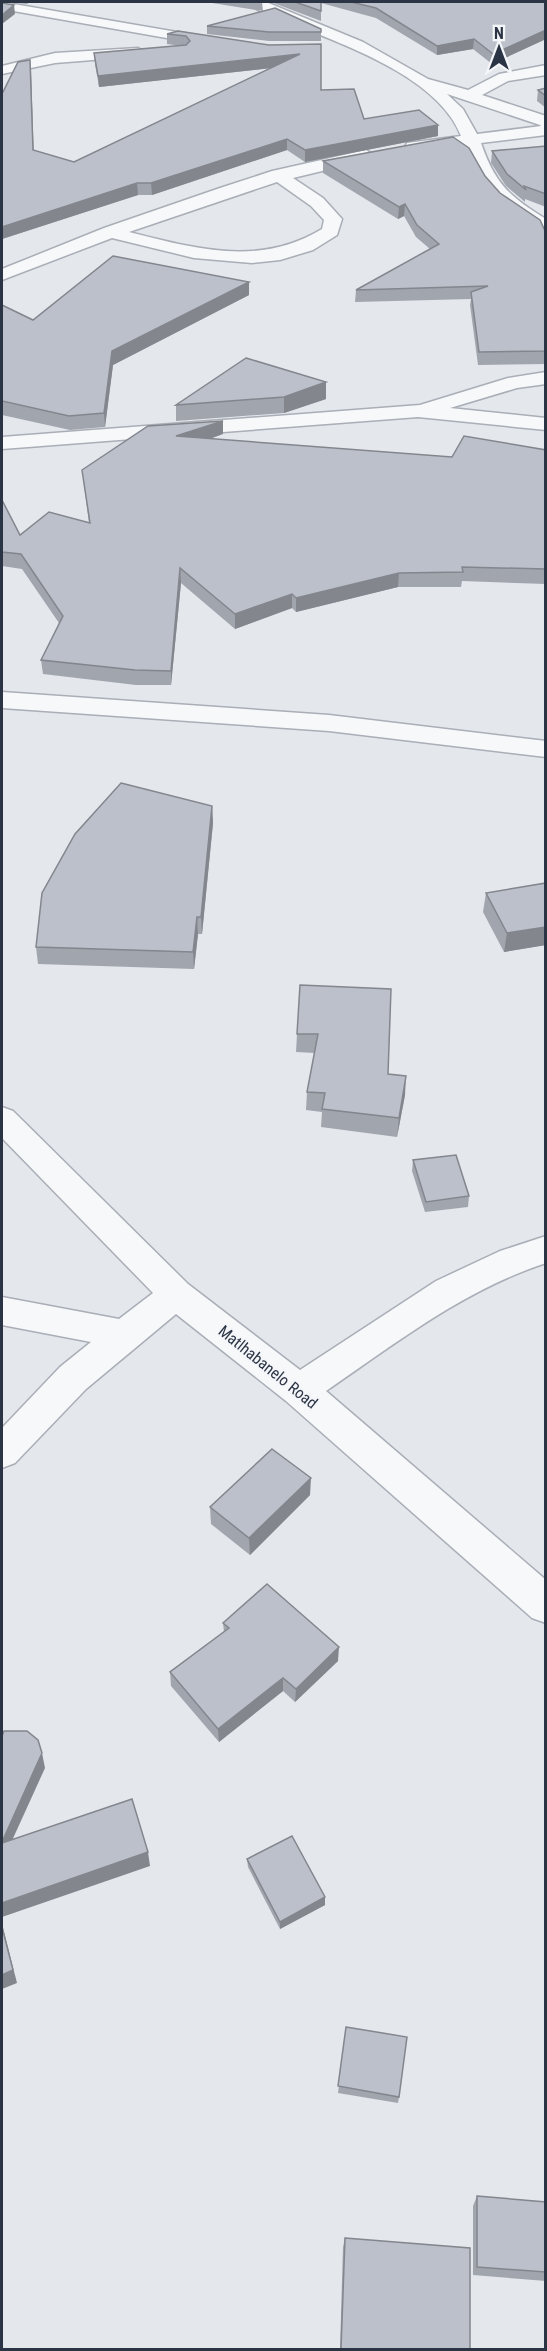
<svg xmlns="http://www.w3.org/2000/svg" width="547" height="2351" font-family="'Roboto Condensed',sans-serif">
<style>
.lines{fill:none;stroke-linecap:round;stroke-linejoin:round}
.minor-casing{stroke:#a9aeb7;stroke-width:3}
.minor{fill:#f7f8fa;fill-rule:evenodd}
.wall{fill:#a1a5ae}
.shaded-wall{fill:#83868d}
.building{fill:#bbc0ca;stroke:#83868d;stroke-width:1.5}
.labels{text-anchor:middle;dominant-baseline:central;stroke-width:4.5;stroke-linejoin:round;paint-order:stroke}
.street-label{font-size:16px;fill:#2b3445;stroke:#f4f6f9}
</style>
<rect width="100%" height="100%" fill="#e4e7ec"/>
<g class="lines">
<defs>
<g id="minor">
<polygon points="2,2 212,38 219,42 212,46 2,9"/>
<path d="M248,2H266L363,42L428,79L468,90L499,74L546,65V75L508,81L482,95L546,116V135L481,143C495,184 510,197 546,219V232C536,230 529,224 521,219C491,200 476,178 465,145L407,151L405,147L407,143L461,136C439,78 347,46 293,24C280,18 257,13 248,2ZM447,94L540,125L541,126L477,134L463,109Z"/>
<polygon points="138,48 146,53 143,56 55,63 2,74 2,66 55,53"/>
<path d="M366,150L374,155L372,159L293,178L323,198L342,219L337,235L313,250L280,260L252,263L194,258L112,238L2,280V269L104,228L220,188L272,171ZM277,182L311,206L324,220L322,229C259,267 197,249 129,232Z"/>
<polygon points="546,372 546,384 517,388 450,408 546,418 546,430 418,417 2,449 2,437 420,405 508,378"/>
<polygon points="2,692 329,715 546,741 546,757 329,731 2,708"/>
<path d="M2,1107L13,1111L188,1284L300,1370L436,1281L500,1251L546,1236V1263C464,1290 396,1343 326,1391L546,1580V1623L532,1618L286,1401L176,1314L86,1389L15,1463L2,1468V1428L60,1367L91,1342L2,1325V1297L119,1319L153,1293L2,1138Z"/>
</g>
</defs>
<use href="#minor" class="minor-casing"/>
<use href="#minor" class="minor"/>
</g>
<g class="wall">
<polygon points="9,2 30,2 27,4"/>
<polygon points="206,2 262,2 263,11"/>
<polygon points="271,2 546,2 546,39 492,64 473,49 437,55 376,18 321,3 321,21"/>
<polygon points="207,26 321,29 321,41 269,41 207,34"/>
<polygon points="178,31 269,45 321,90 364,119 438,125 438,136 305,162 287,150 152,195 138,195 2,239 2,94 30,60 33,150 74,162 271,68 99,87 95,64 94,53 182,46 167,44 167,34"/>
<polygon points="546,88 546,108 537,101 538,90"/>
<polygon points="546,146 546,207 525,199 525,202 506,186 491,163 492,151"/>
<polygon points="323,161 485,176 500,193 546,233 546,364 478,365 470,305 471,299 355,302 356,290 430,249 416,237 404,216 398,219 323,173"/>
<polygon points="249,282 249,295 113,365 105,427 70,430 2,415 2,305 33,320"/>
<polygon points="326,382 326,399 284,413 176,421 176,405"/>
<polygon points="223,434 210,439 452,457 546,450 546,584 462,581 461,587 398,587 296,612 292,608 235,629 181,583 171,685 136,685 43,674 41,660 59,623 22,569 2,566 2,500 20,535 89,523 82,470"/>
<polygon points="212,806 213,823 202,934 198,934 194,969 38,964 36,947"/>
<polygon points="546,883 546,945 504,952 483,912 486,893"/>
<polygon points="300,985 388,1074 405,1095 397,1137 321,1127 322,1112 306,1110 307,1092 315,1053 296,1052 297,1034"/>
<polygon points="413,1160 469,1196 468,1207 425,1212 412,1171"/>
<polygon points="310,1495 250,1555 211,1524 210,1507"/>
<polygon points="223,1623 338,1661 295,1702 283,1691 219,1742 171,1686 170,1672 224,1632"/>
<polygon points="247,1859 325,1897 325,1905 280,1929 248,1867"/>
<polygon points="346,2027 399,2097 398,2103 338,2093"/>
<polygon points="477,2196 546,2202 546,2281 473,2275 473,2206"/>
<polygon points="345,2238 470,2349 340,2349 343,2247"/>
</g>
<g class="shaded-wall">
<polygon points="14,5 15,14 2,24 2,15"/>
<polygon points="546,30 546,39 492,64 493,54"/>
<polygon points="474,39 473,49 437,55 437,46"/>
<polygon points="300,54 299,65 99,87 98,76"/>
<polygon points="30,60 31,70 34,161 33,150"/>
<polygon points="438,125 438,136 305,162 305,150"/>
<polygon points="287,139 287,150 152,195 151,183"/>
<polygon points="137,183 138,195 2,239 2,227"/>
<polygon points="405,204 404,216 398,219 399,207"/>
<polygon points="249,282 249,295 113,365 105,427 104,413 112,351"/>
<polygon points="326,382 326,399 284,413 284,397"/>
<polygon points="223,421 223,434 177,450 176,436"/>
<polygon points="180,568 181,583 171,685 171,671"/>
<polygon points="399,573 398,587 296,612 296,598"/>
<polygon points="292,594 292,608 235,629 235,614"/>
<polygon points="212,806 213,823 202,934 201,917"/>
<polygon points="197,917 198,934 194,969 193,952"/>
<polygon points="546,927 546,945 504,952 507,933"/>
<polygon points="406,1076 405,1095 397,1137 399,1118"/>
<polygon points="311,1478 310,1495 250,1555 249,1538"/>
<polygon points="339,1647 338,1661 295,1702 296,1689"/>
<polygon points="283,1678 283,1691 219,1742 218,1729"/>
<polygon points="42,1753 45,1768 5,1856 2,1842"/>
<polygon points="148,1852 150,1866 2,1917 2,1903"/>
<polygon points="325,1897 325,1905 280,1929 280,1922"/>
<polygon points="2,1924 17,1983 2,1989"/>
</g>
<g class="building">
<polygon points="295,2 321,2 321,11"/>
<polygon points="351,2 546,2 546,30 493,54 474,39 437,46 376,8"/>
<polygon points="2,3 14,5 2,15"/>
<polygon points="275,8 321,29 321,32 269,32 207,26"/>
<polygon points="178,31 269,45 321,44 321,90 354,89 364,119 419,110 438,125 305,150 287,139 151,183 137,183 2,227 2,94 18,62 30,60 33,150 74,162 300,54 98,76 94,53 186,45 190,41 186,36 167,34"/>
<polygon points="546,88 546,96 538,90"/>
<polygon points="453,137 469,148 485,176 500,193 540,220 546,233 546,351 479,352 471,292 488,286 356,290 439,244 417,225 405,204 399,207 323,161"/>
<polygon points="546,146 546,194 524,186 526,190 507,174 492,151"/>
<polygon points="113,256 249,282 112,351 104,413 69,416 2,401 2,305 33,320"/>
<polygon points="246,358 326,382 284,397 176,405"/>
<polygon points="223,421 176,436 452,457 464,436 546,450 546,569 462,567 463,572 399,573 296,598 292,594 235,614 180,568 171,671 135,670 41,660 63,616 21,554 2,552 2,500 20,535 49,512 90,523 82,470 148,426"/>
<polygon points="121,783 212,806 201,917 197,917 193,952 36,947 42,893 75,834"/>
<polygon points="546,883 546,927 507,933 486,893"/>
<polygon points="300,985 391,989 388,1074 406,1076 399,1118 322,1109 325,1093 307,1092 318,1034 297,1034"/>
<polygon points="456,1155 469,1196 426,1202 413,1160"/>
<polygon points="272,1449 311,1478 249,1538 210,1507"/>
<polygon points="267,1584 339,1647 296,1689 283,1678 218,1729 170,1672 229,1628 223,1623"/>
<polygon points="4,1731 27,1731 38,1740 42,1753 2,1842 2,1736"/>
<polygon points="132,1799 148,1852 2,1903 2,1843"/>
<polygon points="292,1836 325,1897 280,1922 247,1859"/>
<polygon points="2,1927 13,1970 2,1975"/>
<polygon points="346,2027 407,2037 399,2097 338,2086"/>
<polygon points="477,2196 546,2202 546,2272 477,2267"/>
<polygon points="345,2238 470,2248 470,2349 341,2349"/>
</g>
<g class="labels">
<g class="street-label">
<text transform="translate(268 1367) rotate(39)">Matlhabanelo Road</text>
</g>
</g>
<rect width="547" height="2351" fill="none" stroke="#2b3445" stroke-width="6"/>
<g transform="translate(499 48)" stroke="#f4f6f9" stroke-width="4.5" paint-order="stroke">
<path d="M0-4.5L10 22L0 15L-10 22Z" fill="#2b3445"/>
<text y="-9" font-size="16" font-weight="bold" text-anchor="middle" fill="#2b3445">N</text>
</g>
</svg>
